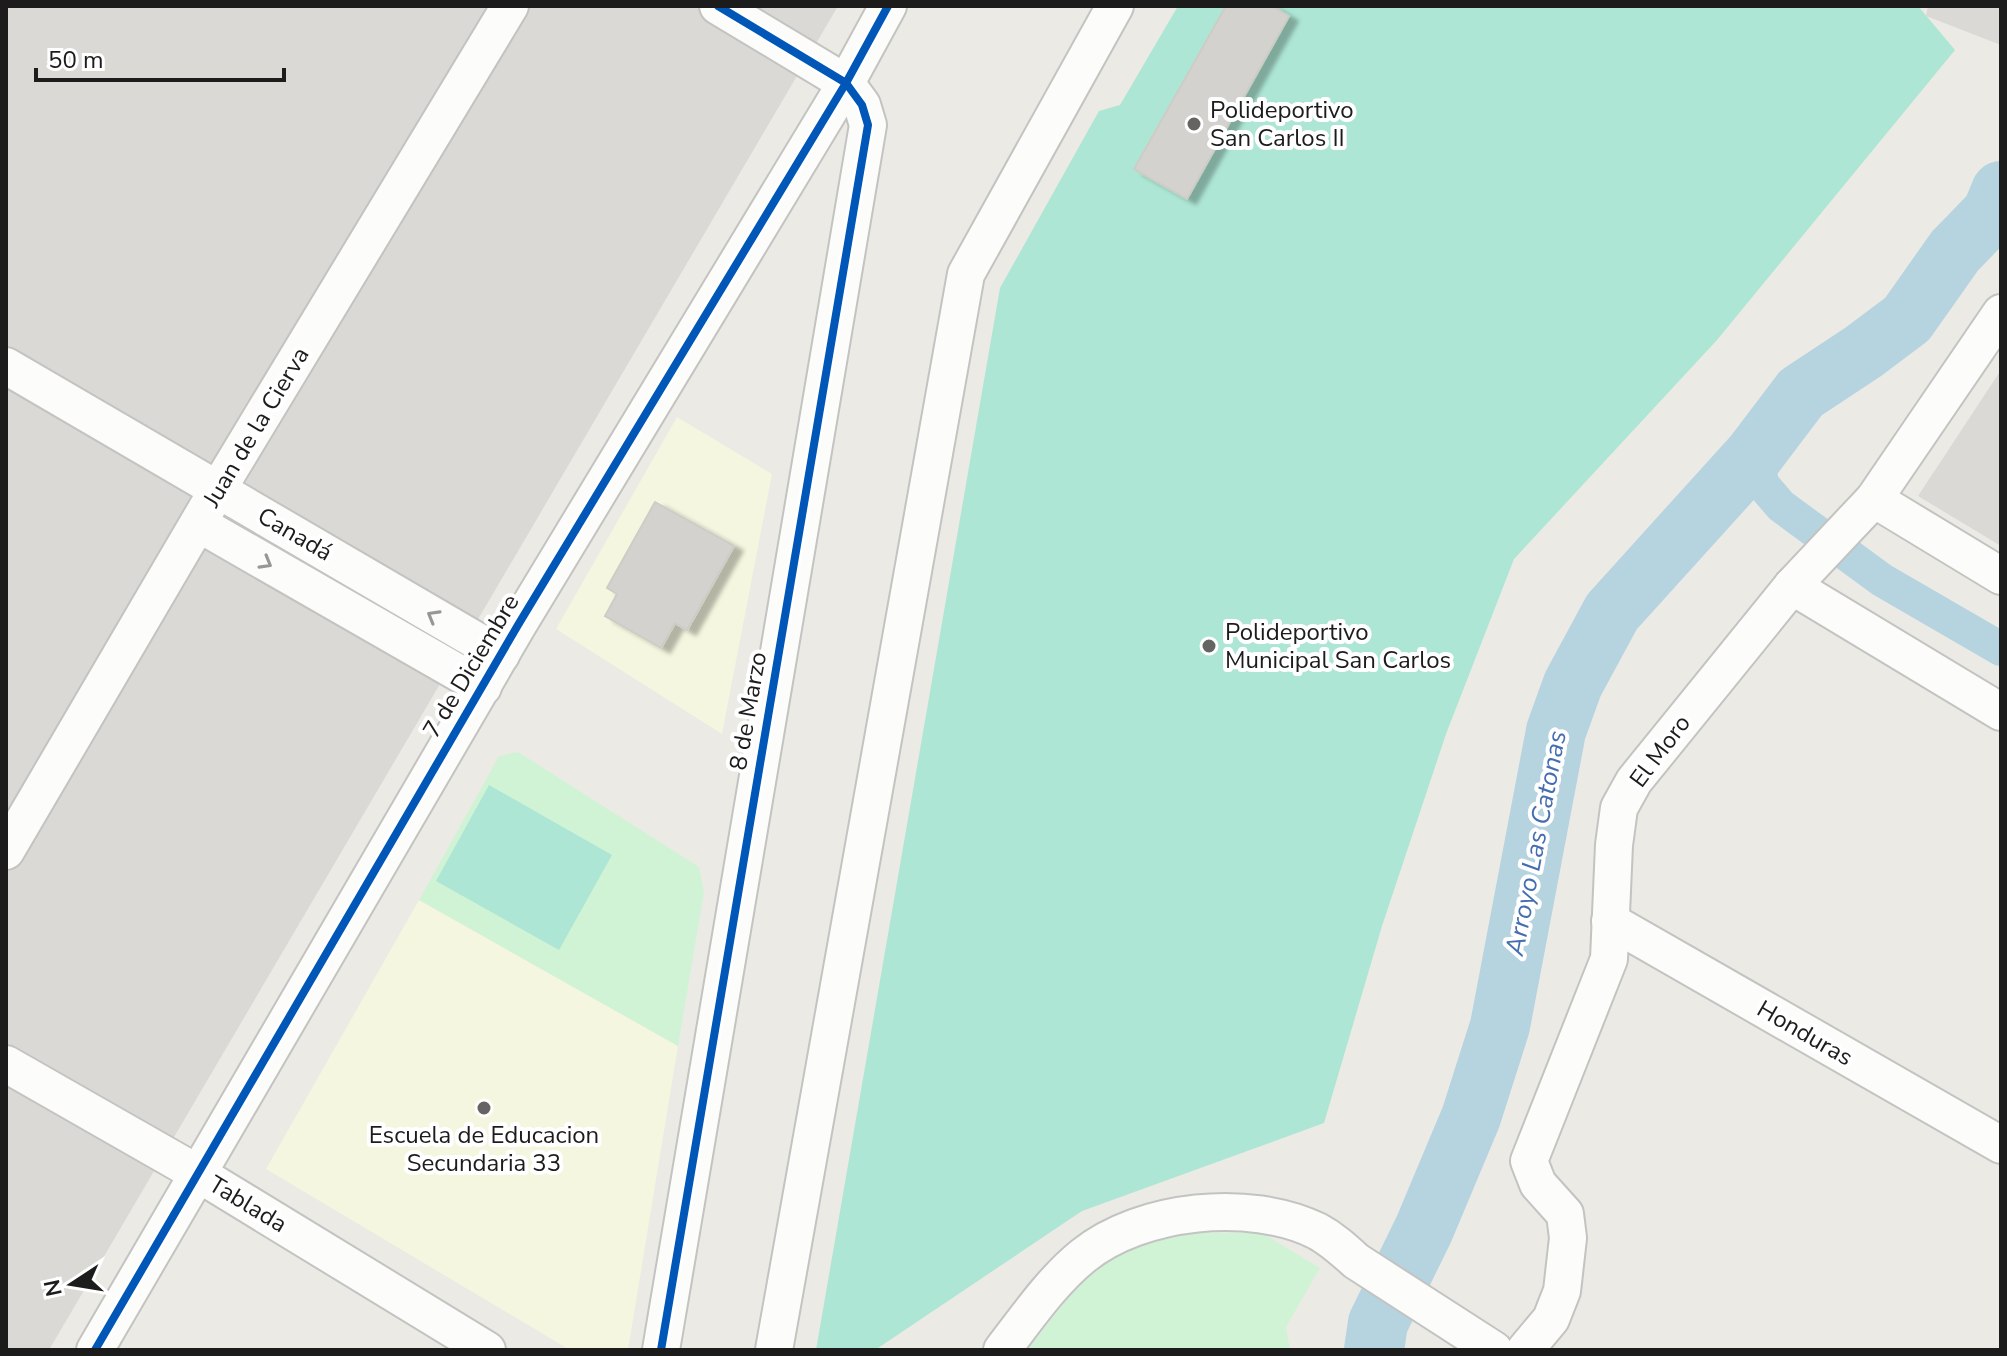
<svg xmlns="http://www.w3.org/2000/svg" width="2007" height="1356" font-family="'Nunito Sans',sans-serif">
<style>
.residential{fill:#dad9d6}
.education{fill:#f4f6df}
.park{fill:#d1f3d5}
.pitch{fill:#ade6d4}
.lines{fill:none;stroke-linecap:round;stroke-linejoin:round}
.canal{stroke:#b6d3e0;stroke-width:34}
.river{stroke:#b6d3e0;stroke-width:60}
.building{fill:#d3d2ce;stroke:#ceccc6;stroke-width:2;filter:url(#shadow)}
.minor-casing{stroke:#c3c3c1;stroke-width:40}
.minor{stroke:#fcfcfb;stroke-width:36}
.cycleway-casing{stroke:#fff;stroke-width:13}
.cycleway{stroke:#0057b8;stroke-width:8}
.oneway{stroke:#979797}
.poi-dot{fill:#646462;stroke:#fff;stroke-width:3}
.labels{text-anchor:middle;dominant-baseline:central;stroke-width:8;stroke-linejoin:round;paint-order:stroke}
.poi-label{font-size:24px;fill:#1c1c1c;stroke:#fff;text-anchor:start}
.street-label{font-size:24px;fill:#1c1c1c;stroke:#fff}
.water-label{font-size:26px;font-style:italic;fill:#456eb0;stroke:#fff}
</style>
<defs>
<filter id="shadow"><feDropShadow dx="9" dy="5" stdDeviation="2" flood-color="#0004"/></filter>
</defs>
<rect width="100%" height="100%" fill="#ebeae5"/>
<g class="residential">
<polygon points="6,6 838,6 49,1350 6,1350"/>
<polygon points="1928,6 2001,6 2001,45 1926,16"/>
<polygon points="2001,370 2001,546 1918,496"/>
</g>
<g class="education">
<polygon points="677,417 772,474 722,734 556,629"/>
<polygon points="419,900 678,1046 628,1350 570,1350 266,1169"/>
</g>
<g class="park">
<polygon points="518,752 699,867 704,892 678,1046 419,900 499,756"/>
<polygon points="1176,1233 1262,1233 1320,1268 1286,1327 1290,1350 1027,1350 1084,1278 1126,1251"/>
</g>
<g class="pitch">
<polygon points="1178,6 1918,6 1955,50 1717,340 1514,559 1446,734 1382,926 1324,1123 1082,1211 875,1350 816,1350 1000,288 1099,111 1120,105"/>
<polygon points="489,785 612,855 559,950 436,881"/>
</g>
<g class="lines">
<polyline class="canal" points="1754,455 1763,485 1781,506 1882,580 2001,649"/>
<polyline class="river" points="1374,1350 1378,1323 1424,1229 1471,1117 1500,1026 1556,731 1573,684 1612,612 1754,455 1801,393 1863,352 1907,319 1955,251 1992,213 2001,191"/>
</g>
<g class="building">
<polygon points="1226,6 1272,6 1289,16 1187,199 1134,169"/>
<polygon points="655,502 734,546 687,630 675,623 661,648 605,616 617,594 607,588"/>
</g>
<g class="lines">
<defs>
<g id="minor">
<polyline points="6,366 501,655"/>
<polyline points="1874,499 2001,576"/>
<polyline points="199,524 483,687"/>
<polyline points="1792,586 2001,712"/>
<polyline points="6,851 218,489 510,6"/>
<polyline points="1610,921 2001,1145"/>
<polyline points="6,1064 197,1173 487,1350"/>
<polyline points="95,1350 518,625 846,83 888,6"/>
<polyline points="661,1350 868,125 862,105 846,83 718,6"/>
<polyline points="774,1350 966,274 1115,6"/>
<path d="M1002,1350C1027,1318 1051,1282 1083,1256C1141,1209 1250,1198 1317,1231C1332,1239 1344,1250 1356,1261L1494,1350"/>
<polyline points="1525,1350 1551,1319 1562,1291 1568,1238 1565,1214 1538,1184 1529,1161 1609,959 1614,845 1619,808 1634,781 1792,586 1874,499 2001,313"/>
</g>
</defs>
<use href="#minor" class="minor-casing"/>
<use href="#minor" class="minor"/>
<defs>
<g id="cycleway">
<polyline points="95,1350 518,625 846,83 888,6"/>
<polyline points="661,1350 868,125 862,105 846,83 718,6"/>
</g>
</defs>
<use href="#cycleway" class="cycleway-casing"/>
<use href="#cycleway" class="cycleway"/>
</g>
<defs><path id="oneway-chevron" d="M-2-3.5L2.5 0L-2 3.5" fill="none" stroke-width="1.6" stroke-linecap="round" stroke-linejoin="round" transform="scale(2)"/></defs>
<g class="oneway">
<use href="#oneway-chevron" transform="translate(266 563) rotate(30)"/>
<use href="#oneway-chevron" transform="translate(433 616) rotate(-150)"/>
</g>
<g class="poi-dot">
<circle cx="1194" cy="124" r="8"/>
<circle cx="1209" cy="646" r="8"/>
<circle cx="484" cy="1108" r="8"/>
</g>
<g class="labels">
<g class="poi-label">
<text x="1210" y="110">Polideportivo<tspan x="1210" dy="28">San Carlos II</tspan></text>
<text x="1225" y="632">Polideportivo<tspan x="1225" dy="28">Municipal San Carlos</tspan></text>
<text x="484" y="1135" text-anchor="middle">Escuela de Educacion<tspan x="484" dy="28">Secundaria 33</tspan></text>
</g>
<g class="street-label">
<text transform="translate(256 427) rotate(-59)">Juan de la Cierva</text>
<text transform="translate(295 534) rotate(30)">Canadá</text>
<text transform="translate(471 666) rotate(-59)">7 de Diciembre</text>
<text transform="translate(748 711) rotate(-80)">8 de Marzo</text>
<text transform="translate(1660 751) rotate(-53)">El Moro</text>
<text transform="translate(1805 1033) rotate(30)">Honduras</text>
<text transform="translate(248 1204) rotate(31)">Tablada</text>
</g>
<g class="water-label">
<text transform="translate(1536 843) rotate(-79)">Arroyo Las Catonas</text>
</g>
</g>
<rect width="2007" height="1356" fill="none" stroke="#1c1c1c" stroke-width="16"/>
<g transform="translate(72 1284) rotate(258)" stroke="#ffffff" stroke-width="6" paint-order="stroke">
<path d="M0-6L14 30L0 20L-14 30Z" fill="#1c1c1c"/>
<text y="-12" font-size="22" font-weight="bold" text-anchor="middle" fill="#1c1c1c">N</text>
</g>
<path d="M36 68v12h248v-12" fill="none" stroke="#1c1c1c" stroke-width="4"/>
<text x="48" y="68" font-size="24" fill="#1c1c1c" stroke="#ffffff" stroke-width="6" paint-order="stroke">50 m</text>
</svg>
